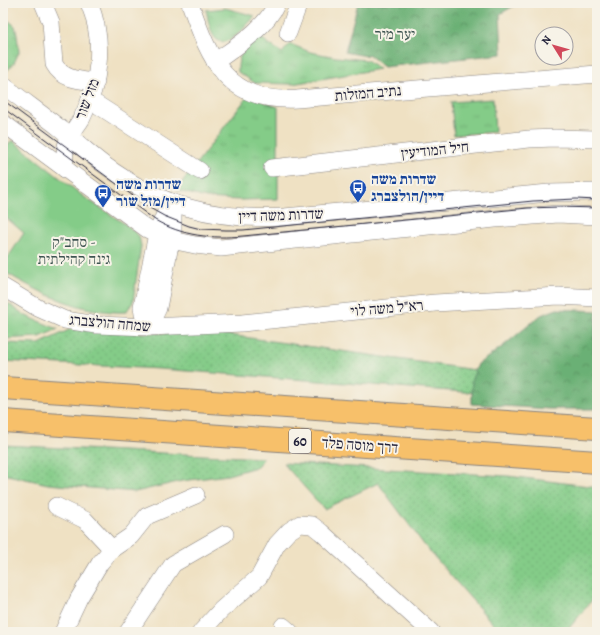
<svg xmlns="http://www.w3.org/2000/svg" width="600" height="635" font-family="Alegreya,'Frank Ruhl Libre',serif">
<style>
.grass{fill:url(#grass-dots);stroke:#537762}
.forest{fill:url(#forest-crowns);stroke:#466958}
.park{fill:url(#park-tufts);stroke:#537762}
.garden{fill:#84cc88;stroke:#537762}
.lines{fill:none;stroke-linecap:round;stroke-linejoin:round}
.minor-casing{stroke:#88827f;stroke-width:18}
.highway-casing{stroke:#88827f;stroke-width:24}
.minor{stroke:#fff;stroke-width:17}
.highway{stroke:#f7c06b;stroke-width:22}
.tram{stroke:#22223b;stroke-width:1}
.labels{text-anchor:middle;dominant-baseline:central;stroke-width:4;stroke-linejoin:round;paint-order:stroke}
.shield{fill:#f7f3e8;stroke:#62616f;stroke-width:1}
.shield-label{font-size:14px;font-weight:bold;fill:#22223b}
.park-label{font-size:15px;fill:#3f5552;stroke:#f7f3e8}
.street-label{font-size:15px;fill:#22223b;stroke:#f7f3e8}
.transit-label{font-size:15px;font-weight:bold;fill:#164399;stroke:#f7f3e8;text-anchor:start}
</style>
<defs>
<pattern id="grass-dots" width="8" height="8" patternUnits="userSpaceOnUse"><rect width="8" height="8" fill="#84cc88"/><path d="M2 2h.1M6 6h.1" fill="none" stroke="#72af76" stroke-width="1.8" stroke-linecap="round"/></pattern>
<pattern id="forest-crowns" width="20" height="18" patternUnits="userSpaceOnUse"><rect width="20" height="18" fill="#6bb074"/><path d="M2 6a3 3 0 1 1 6 0M12 15a3 3 0 1 1 6 0" fill="none" stroke="#588f60"/></pattern>
<pattern id="park-tufts" width="24" height="20" patternUnits="userSpaceOnUse"><rect width="24" height="20" fill="#84cc88"/><path d="M3 7l-1-3M5 7V3M7 7l1-3M15 17l-1-3M17 17v-4M19 17l1-3" fill="none" stroke="#72af76"/></pattern>
</defs>
<rect width="100%" height="100%" fill="#f7f3e8"/>
<filter id="ink" filterUnits="userSpaceOnUse"><feTurbulence type="fractalNoise" baseFrequency=".025" numOctaves="2"/><feDisplacementMap in="SourceGraphic" scale="8" xChannelSelector="R" yChannelSelector="G"/><feConvolveMatrix kernelMatrix="1 2 1 2 8 2 1 2 1" color-interpolation-filters="sRGB"/></filter>
<filter id="wash" filterUnits="userSpaceOnUse"><feTurbulence type="fractalNoise" baseFrequency=".012" numOctaves="4" result="noise"/><feDisplacementMap in="SourceGraphic" scale="16" xChannelSelector="R" yChannelSelector="G"/><feGaussianBlur stdDeviation="0.9" result="paint"/><feColorMatrix in="noise" values="0 0 0 0 0 0 0 0 0 0 0 0 0 0 0 0 0 1.4 0 .05"/><feComposite in="paint" operator="in"/></filter>
<g filter="url(#wash)">
<rect width="100%" height="100%" fill="#efe1c3"/>
<g class="grass">
<polygon points="71,329 143,333 222,334 475,370 477,393 160,369 3,361 3,343 39,344"/>
<polygon points="3,445 264,458 256,467 228,475 182,481 135,492 48,484 3,474"/>
<polygon points="283,463 508,476 597,487 597,594 566,632 500,632 425,546 378,483 324,509"/>
</g>
<g class="forest">
<polygon points="358,3 519,3 500,14 502,54 384,67 368,54 366,56 345,52"/>
<polygon points="557,309 597,311 593,354 597,355 597,409 550,409 472,404 472,379 478,364 502,347 541,315"/>
</g>
<g class="park">
<path d="M225,8L255,16C247,25 224,55 213,35C209,28 208,18 206,10Z"/>
<polygon points="3,16 15,26 17,35 19,52 14,63 6,72 3,69"/>
<path d="M258,36L282,53L290,44L310,52L336,57L367,60L379,69L292,84L255,83L238,72C237,53 246,48 258,36Z"/>
<polygon points="248,96 278,107 278,199 240,200 206,198 176,190"/>
<polygon points="493,99 495,132 454,135 451,102"/>
<polygon points="3,300 26,316 58,329 40,337 3,339"/>
</g>
<path class="garden" d="M12,140L84,197L128,226L139,236L141,246L133,302L126,312C82,314 40,293 3,271V265L24,233L3,215V151Z"/>
</g>
<g filter="url(#ink)">
<g class="lines">
<defs>
<g id="minor">
<path d="M43,3L51,22L54,64C63,80 79,80 96,82"/>
<path d="M190,3C210,61 227,103 297,99L597,74"/>
<polyline points="288,33 299,3"/>
<path d="M215,62C237,46 265,29 277,3"/>
<path d="M3,85C22,100 42,114 61,129C75,140 88,153 103,164C160,206 214,221 284,217L549,193L597,192"/>
<polyline points="90,100 200,171"/>
<polyline points="3,123 147,229 171,240 195,245 221,248 495,219 558,214 597,216"/>
<polyline points="272,168 529,139 555,138 597,139"/>
<path d="M65,169C64,158 64,146 70,136C73,130 78,125 82,118C100,83 105,41 89,3"/>
<polyline points="3,287 38,308 65,320 97,325 149,327 242,323 435,303 559,296 597,298"/>
<polyline points="149,327 143,314 142,307 157,234 164,216 173,203"/>
<polyline points="149,327 158,308 173,229 173,203"/>
<polyline points="56,506 85,520 112,549"/>
<polyline points="283,626 290,632"/>
<polyline points="63,632 79,598 100,563 112,549 131,536 147,516 196,495"/>
<polyline points="128,632 173,564 225,534"/>
<polyline points="201,632 221,610 259,577 277,544 289,531 300,524 312,525 321,532 431,632"/>
</g>
<g id="highway">
<polyline points="3,388 597,428"/>
<polyline points="3,421 597,462"/>
</g>
</defs>
<use href="#minor" class="minor-casing"/>
<use href="#highway" class="highway-casing"/>
<use href="#minor" class="minor"/>
<use href="#highway" class="highway"/>
<g class="tram">
<polyline points="3,100 148,207 164,216 189,226 201,229 226,230 243,230 533,201 576,199 597,200"/>
<path d="M3,108L155,220C182,236 212,239 243,236L528,208L559,207L597,208"/>
</g>
</g>
</g>
<defs>
<symbol id="bus-pin" viewBox="-11 -11 22 30"><path d="M0 17L-7.5 6A9.5 9.5 0 1 1 7.5 6Z" fill="#1a4fb4" stroke="#f7f3e8"/><path d="M-5-6H5V4H4V6H2V4H-2V6H-4V4H-5ZM-3.5-4V0h7V-4ZM-3.5 1.2v1.5H-2V1.2ZM2 1.2v1.5H3.5V1.2Z" fill="#fff"/></symbol>
</defs>
<g fill-rule="evenodd">
<use href="#bus-pin" x="348" y="178" width="20" height="27"/>
<use href="#bus-pin" x="93" y="183" width="20" height="27"/>
</g>
<g class="labels">
<rect class="shield" x="289" y="429" width="22" height="24" rx="3"/>
<g class="shield-label">
<text x="300" y="441">60</text>
</g>
<g class="park-label">
<text x="395" y="34">יער מיר</text>
<text x="74" y="242">סחב"ק -<tspan x="74" dy="17">גינה קהילתית</tspan></text>
</g>
<g class="street-label">
<text transform="translate(368 93) rotate(-5)">נתיב המזלות</text>
<text transform="translate(87 99) rotate(-69)">מזל שור</text>
<text transform="translate(435 150) rotate(-6)">חיל המודיעין</text>
<text transform="translate(281 215) rotate(-2)">שדרות משה דיין</text>
<text transform="translate(387 308) rotate(-5)">רא"ל משה לוי</text>
<text transform="translate(110 323) rotate(5)">שמחה הולצברג</text>
<text transform="translate(360 445) rotate(4)">דרך מוסה פלד</text>
</g>
<g class="transit-label">
<text x="371" y="179">שדרות משה<tspan x="371" dy="17">דיין/הולצברג</tspan></text>
<text x="116" y="184">שדרות משה<tspan x="116" dy="17">דיין/מזל שור</tspan></text>
</g>
</g>
<rect width="600" height="635" fill="none" stroke="#f7f3e8" stroke-width="16"/>
<g transform="translate(554 46) rotate(307)"><circle r="19" fill="#f7f3e8" stroke="#a29fa3"/>
<path d="M0-3L7 15L0 10L-7 15Z" fill="#d1495b"/>
<text y="-6" font-size="11" font-weight="bold" text-anchor="middle" fill="#22223b">N</text>
</g>
</svg>
